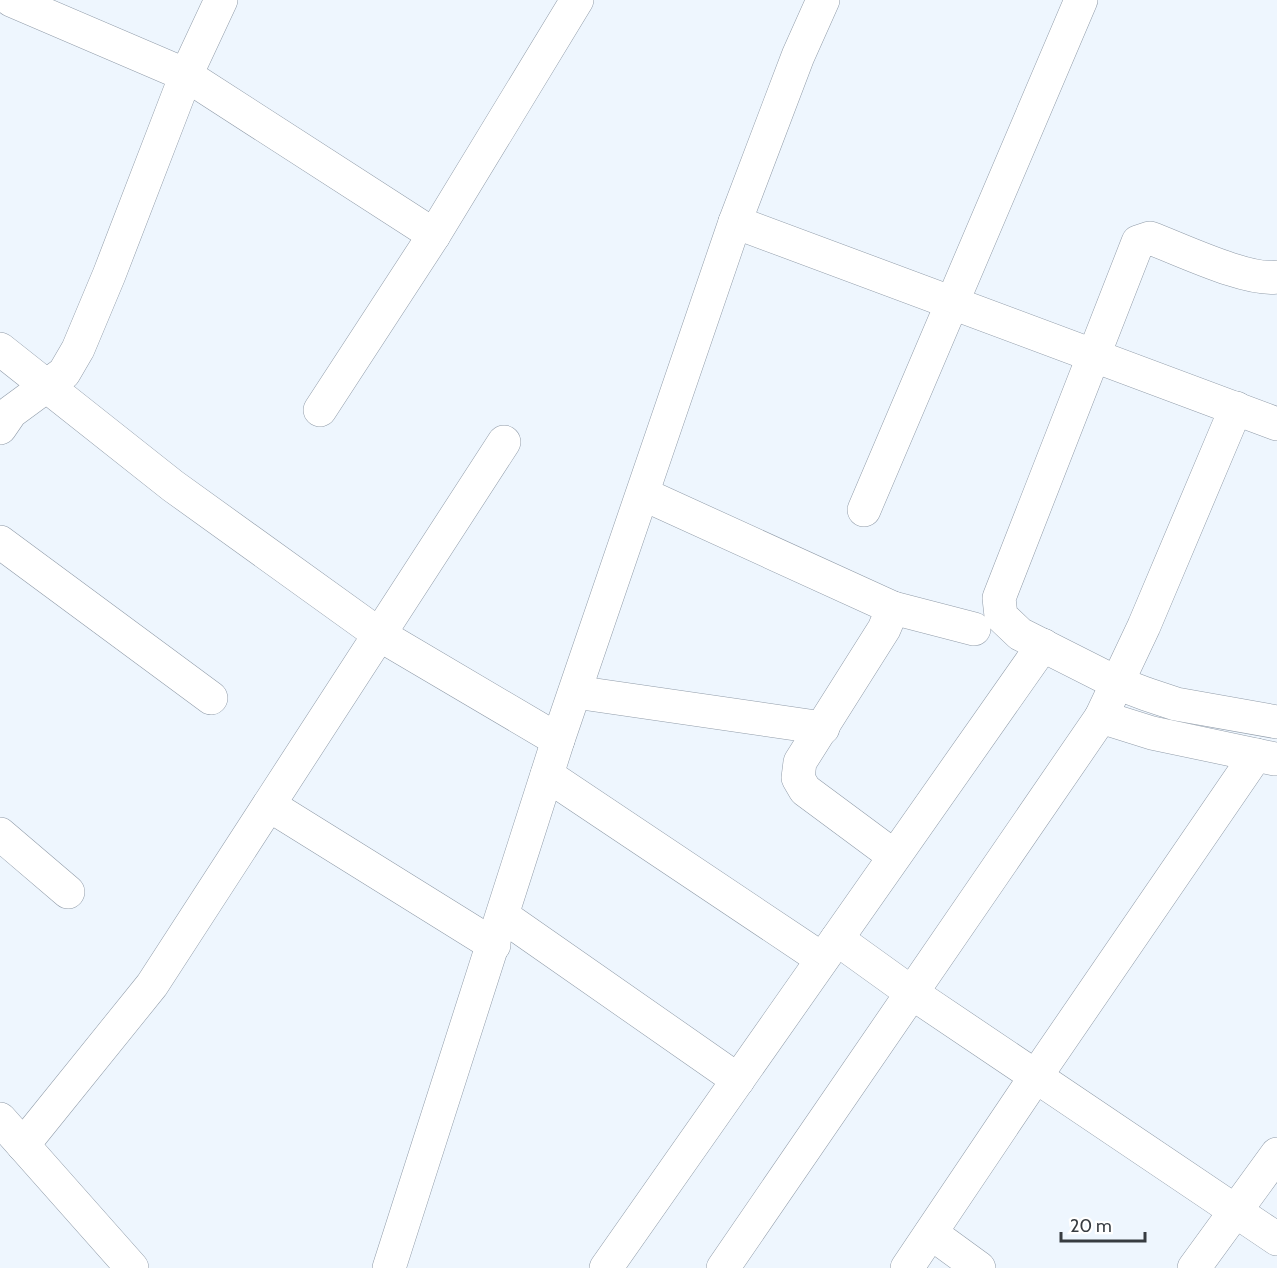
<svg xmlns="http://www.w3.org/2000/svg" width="1277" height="1268" font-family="Cabin,sans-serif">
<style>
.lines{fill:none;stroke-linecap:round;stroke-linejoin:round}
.minor-casing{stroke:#919ca9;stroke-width:34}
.secondary-casing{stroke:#919ca9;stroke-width:34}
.minor{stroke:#fff;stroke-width:33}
.secondary{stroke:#fff;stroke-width:33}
</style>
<rect width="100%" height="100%" fill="#eef6fe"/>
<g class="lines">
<defs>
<g id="minor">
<polyline points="11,0 186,75 434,235"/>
<polyline points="735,222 1277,424"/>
<path d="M1277,277C1248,282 1180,249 1150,238L1138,242L999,598L1001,616L1020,634L1117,683L1146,694L1176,704L1277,722"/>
<polyline points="0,349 173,486 380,635 558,740"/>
<polyline points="320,410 434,235 577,0"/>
<polyline points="0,428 11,412 64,373 78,349 109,275 186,75 221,0"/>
<polyline points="643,494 893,608 884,629 800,762 798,778 805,790 894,856"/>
<polyline points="864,510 1081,0"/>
<polyline points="0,542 211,698"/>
<polyline points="893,608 974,629"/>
<polyline points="575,692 823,728"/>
<polyline points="1101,717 1152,733 1275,759"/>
<polyline points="547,775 822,959"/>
<polyline points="269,805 494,945"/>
<polyline points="0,834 68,892"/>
<polyline points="503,916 738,1080"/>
<polyline points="837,939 912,993 1277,1239"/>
<polyline points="0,1119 132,1268"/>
<polyline points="23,1145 152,985 504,442"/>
<polyline points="931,1233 979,1268"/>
<polyline points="606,1268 1043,645"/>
<polyline points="723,1268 1101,717 1144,626 1236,408"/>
<polyline points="907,1268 1036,1076 1256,755"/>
<polyline points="1194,1268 1277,1154"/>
</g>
<polyline id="secondary" points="389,1268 558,740 735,222 798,56 823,0"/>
</defs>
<use href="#minor" class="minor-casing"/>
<use href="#secondary" class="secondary-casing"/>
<use href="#minor" class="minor"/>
<use href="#secondary" class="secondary"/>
</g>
<path d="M1061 1232v9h84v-9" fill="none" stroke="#373c41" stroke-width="3"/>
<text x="1070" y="1232" font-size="18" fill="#373c41" stroke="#ffffff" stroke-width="4.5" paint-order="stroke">20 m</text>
</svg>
